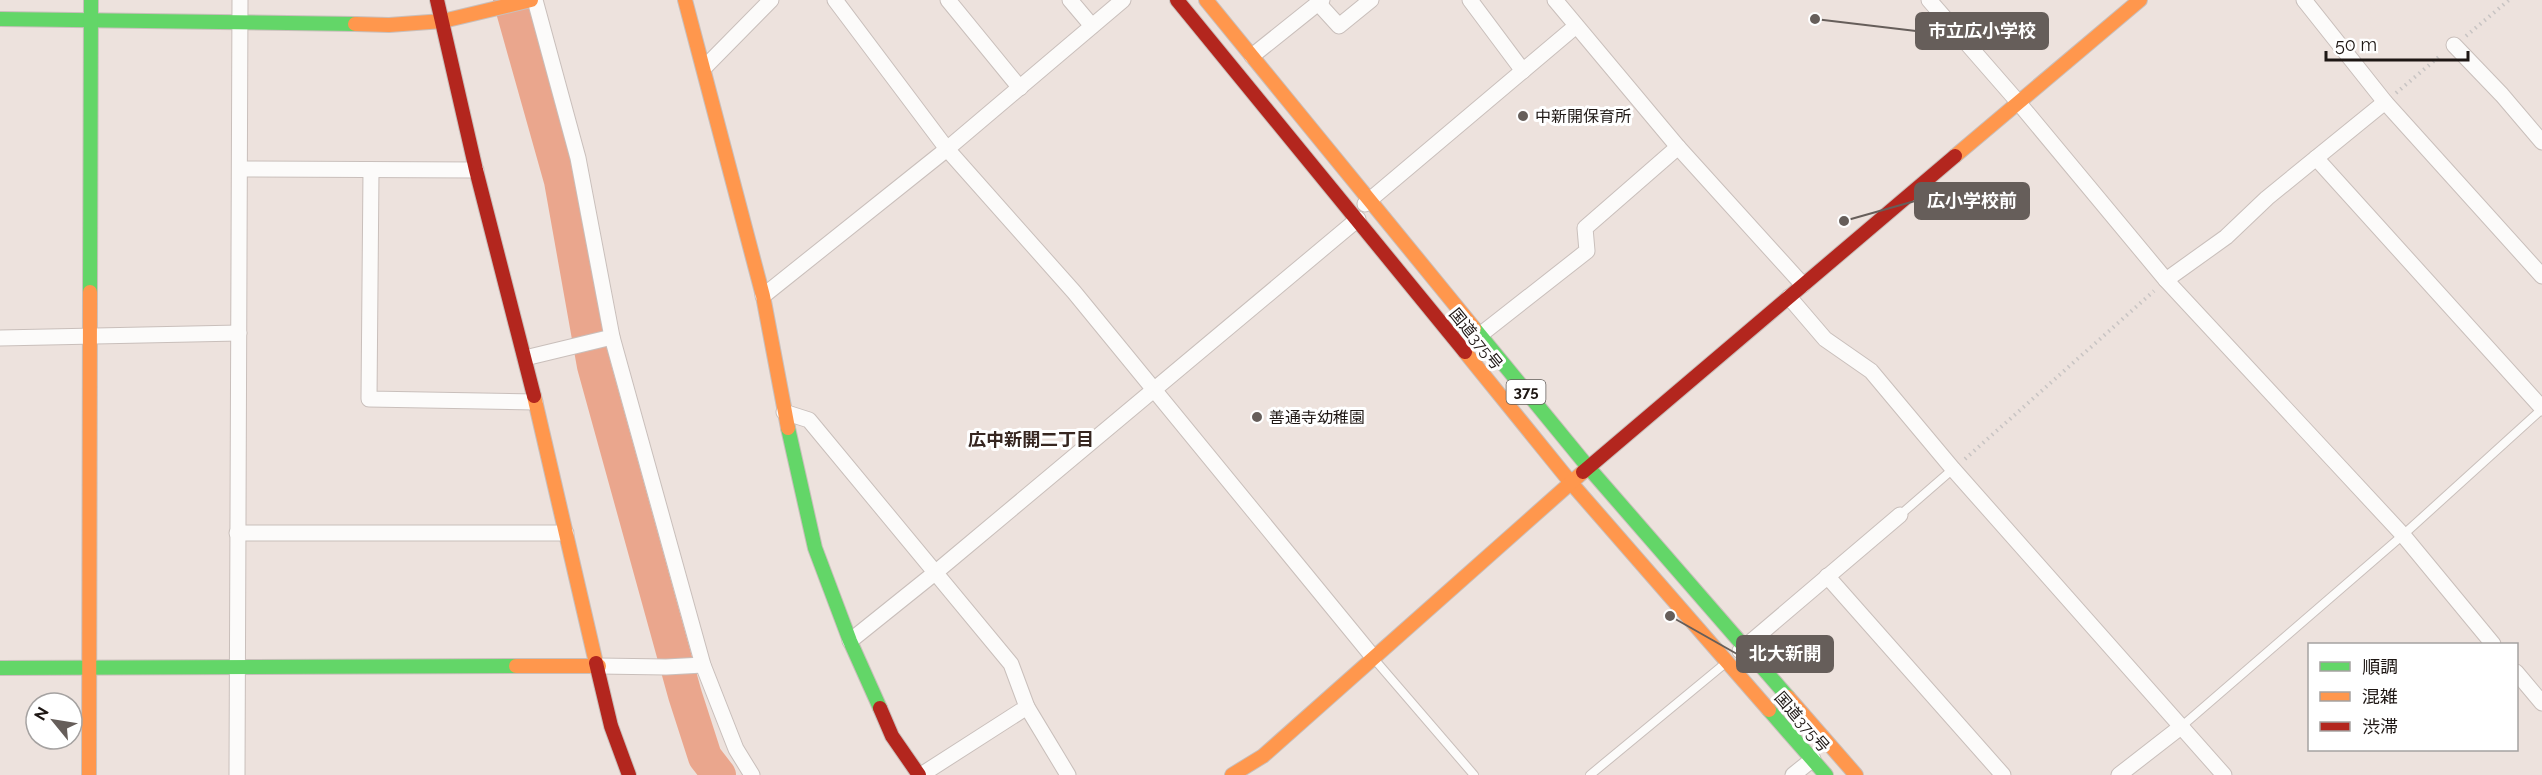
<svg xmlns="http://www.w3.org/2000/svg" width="2542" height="775" font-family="Raleway,'Noto Sans JP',sans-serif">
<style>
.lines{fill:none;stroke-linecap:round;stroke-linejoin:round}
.river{stroke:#eaa68d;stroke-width:34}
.lane-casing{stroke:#c9bfbb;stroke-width:10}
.street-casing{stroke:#c9bfbb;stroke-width:17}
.fast-casing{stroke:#c9bfbb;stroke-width:16}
.slow-casing{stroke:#c9bfbb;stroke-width:16}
.jam-casing{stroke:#c9bfbb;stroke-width:16}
.path{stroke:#c8c4c3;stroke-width:4;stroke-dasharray:1.5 4.5;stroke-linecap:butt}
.lane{stroke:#fcfbfa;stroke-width:8}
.street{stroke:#fcfbfa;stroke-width:15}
.fast{stroke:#63d668;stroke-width:14}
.slow{stroke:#ff974d;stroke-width:14}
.jam{stroke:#b3261e;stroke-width:14}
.poi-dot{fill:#665e5a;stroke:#fff;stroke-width:2}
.labels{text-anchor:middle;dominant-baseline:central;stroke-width:6;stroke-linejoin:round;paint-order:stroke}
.shield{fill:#fff;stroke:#625d5a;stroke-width:1.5}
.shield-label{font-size:15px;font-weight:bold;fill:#1e1714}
.poi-label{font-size:16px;fill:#1e1714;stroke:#fff;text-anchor:start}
.street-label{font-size:16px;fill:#1e1714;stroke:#fff}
.neighbourhood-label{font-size:18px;font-weight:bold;fill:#362620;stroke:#fff}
.leader{fill:none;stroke:#665e5a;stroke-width:2}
.callout-dot{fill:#665e5a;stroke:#fff;stroke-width:2}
.callout{fill:#665e5a;stroke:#665e5a;stroke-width:2}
.callout-label{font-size:18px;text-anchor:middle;font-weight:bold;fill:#fff}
</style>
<rect width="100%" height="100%" fill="#ede2dd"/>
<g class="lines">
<polyline class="river" points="510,0 561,181 594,366 685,695 705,757 719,775"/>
<defs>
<g id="lane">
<polyline points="1900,515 1953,469"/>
<polyline points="1375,660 1474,775"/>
<polyline points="2182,726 2403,535 2542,409"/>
<polyline points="1590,775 1722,666"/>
</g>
<g id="street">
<polyline points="535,0 578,158 612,337 703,665 736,749 752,775"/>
<polyline points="835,0 947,149 1074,292 1373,657"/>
<polyline points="948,0 1020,88"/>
<polyline points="1070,0 1092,26"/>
<polyline points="1470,0 1523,71"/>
<polyline points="1555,0 1678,147 1803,285"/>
<polyline points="1929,0 2018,102 2166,280 2403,535 2493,644"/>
<polyline points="2304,0 2385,102 2542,276"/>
<polyline points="1318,3 1339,26 1371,0"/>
<polyline points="2454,45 2502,95 2542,142"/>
<polyline points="1252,56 1322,0"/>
<polyline points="704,68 771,0"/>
<polyline points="2316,158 2542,408"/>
<polyline points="240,169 476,170"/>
<polyline points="371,171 369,399 535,402"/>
<polyline points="1365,204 1576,26"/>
<polyline points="2166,280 2226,237 2267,198 2385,102"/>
<polyline points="763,296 947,149 1123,0"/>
<polyline points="1789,297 1825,339 1871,371 1953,469 2224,775"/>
<polyline points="1480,335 1587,251 1585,228 1678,147"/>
<polyline points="0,338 239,333"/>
<polyline points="525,358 612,337"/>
<polyline points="784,412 809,420 1011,664 1027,707 921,775"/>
<polyline points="237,533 566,533"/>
<polyline points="1827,576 2003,775"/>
<polyline points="850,641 936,572 1358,219"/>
<polyline points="1740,651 1900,515"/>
<polyline points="599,666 666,667 703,665"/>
<polyline points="2516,672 2542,703"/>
<polyline points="1027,707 1068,775"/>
<polyline points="237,775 240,0"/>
<polyline points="1793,775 1813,759"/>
<polyline points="2119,775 2182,726"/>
</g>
<g id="fast">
<polyline points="0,19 355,24"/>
<polyline points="90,292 91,0"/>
<polyline points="1474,328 1588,467 1788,697"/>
<polyline points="788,428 815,548 850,641 880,708"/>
<polyline points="0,668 516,666"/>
<polyline points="1769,710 1826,775"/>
</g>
<g id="slow">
<polyline points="685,0 763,296 788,428"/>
<polyline points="1206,0 1474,328"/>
<polyline points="355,24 389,25 443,21 531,0"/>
<polyline points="1955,156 2140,0"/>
<polyline points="1465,352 1572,484 1769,710"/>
<polyline points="534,396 596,663"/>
<polyline points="516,666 599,666"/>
<polyline points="1788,697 1856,775"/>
<polyline points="89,775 90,292"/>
<polyline points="1232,775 1263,756 1583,472"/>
</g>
<g id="jam">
<polyline points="437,0 476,170 534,396"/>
<polyline points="1177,0 1465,352"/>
<polyline points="1583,472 1955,156"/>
<polyline points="596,663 611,726 629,775"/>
<polyline points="880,708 892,736 919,775"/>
</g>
</defs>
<use href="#lane" class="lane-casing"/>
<use href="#street" class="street-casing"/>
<use href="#fast" class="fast-casing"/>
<use href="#slow" class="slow-casing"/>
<use href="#jam" class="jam-casing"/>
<g class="path">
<polyline points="2466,36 2509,0"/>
<polyline points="2396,93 2441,55"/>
<polyline points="1965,459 2154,291"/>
</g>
<use href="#lane" class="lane"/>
<use href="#street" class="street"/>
<use href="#fast" class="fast"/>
<use href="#slow" class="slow"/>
<use href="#jam" class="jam"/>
</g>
<g class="poi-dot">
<circle cx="1523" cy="116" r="6"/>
<circle cx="1257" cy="417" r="6"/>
</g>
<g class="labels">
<rect class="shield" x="1506.5" y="380" width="39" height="24" rx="4.5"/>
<g class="shield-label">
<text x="1526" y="392">375</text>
</g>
<g class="poi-label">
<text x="1535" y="116">中新開保育所</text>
<text x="1269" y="417">善通寺幼稚園</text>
</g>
<g class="street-label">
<text transform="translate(1476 339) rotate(51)">国道375号</text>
<text transform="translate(1802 722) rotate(49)">国道375号</text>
</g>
<g class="neighbourhood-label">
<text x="1031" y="439">広中新開二丁目</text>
</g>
</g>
<path class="leader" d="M1815 19L1916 31M1844 221L1915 201M1670 616L1737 654"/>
<g class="callout-dot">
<circle cx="1815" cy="19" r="6"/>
<circle cx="1844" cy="221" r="6"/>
<circle cx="1670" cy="616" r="6"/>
</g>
<g class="callout">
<rect x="1916" y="13" width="132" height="36" rx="6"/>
<rect x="1915" y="183" width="114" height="36" rx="6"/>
<rect x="1737" y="636" width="96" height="36" rx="6"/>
</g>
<g class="callout-label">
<text x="1982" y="37">市立広小学校</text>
<text x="1972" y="207">広小学校前</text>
<text x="1785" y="660">北大新開</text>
</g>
<rect x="2308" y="643" width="210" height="108" fill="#ffffff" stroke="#a5a2a1" stroke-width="1.5"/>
<rect x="2320" y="662" width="30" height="9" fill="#63d668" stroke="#a5a2a1" stroke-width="1.5"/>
<text x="2362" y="673" font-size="18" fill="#1e1714">順調</text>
<rect x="2320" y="692" width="30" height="9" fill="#ff974d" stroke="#a5a2a1" stroke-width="1.5"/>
<text x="2362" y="703" font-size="18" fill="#1e1714">混雑</text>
<rect x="2320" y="722" width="30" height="9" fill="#b3261e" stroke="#a5a2a1" stroke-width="1.5"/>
<text x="2362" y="733" font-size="18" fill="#1e1714">渋滞</text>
<g transform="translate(54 721) rotate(300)"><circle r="28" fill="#ffffff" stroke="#a5a2a1" stroke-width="1.5"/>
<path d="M0-4.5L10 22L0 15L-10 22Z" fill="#665e5a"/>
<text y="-9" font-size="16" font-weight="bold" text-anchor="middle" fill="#1e1714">N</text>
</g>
<path d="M2326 51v9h142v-9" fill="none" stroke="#1e1714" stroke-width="3"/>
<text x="2335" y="51" font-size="18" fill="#1e1714" stroke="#ffffff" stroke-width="4.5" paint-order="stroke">50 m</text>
</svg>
